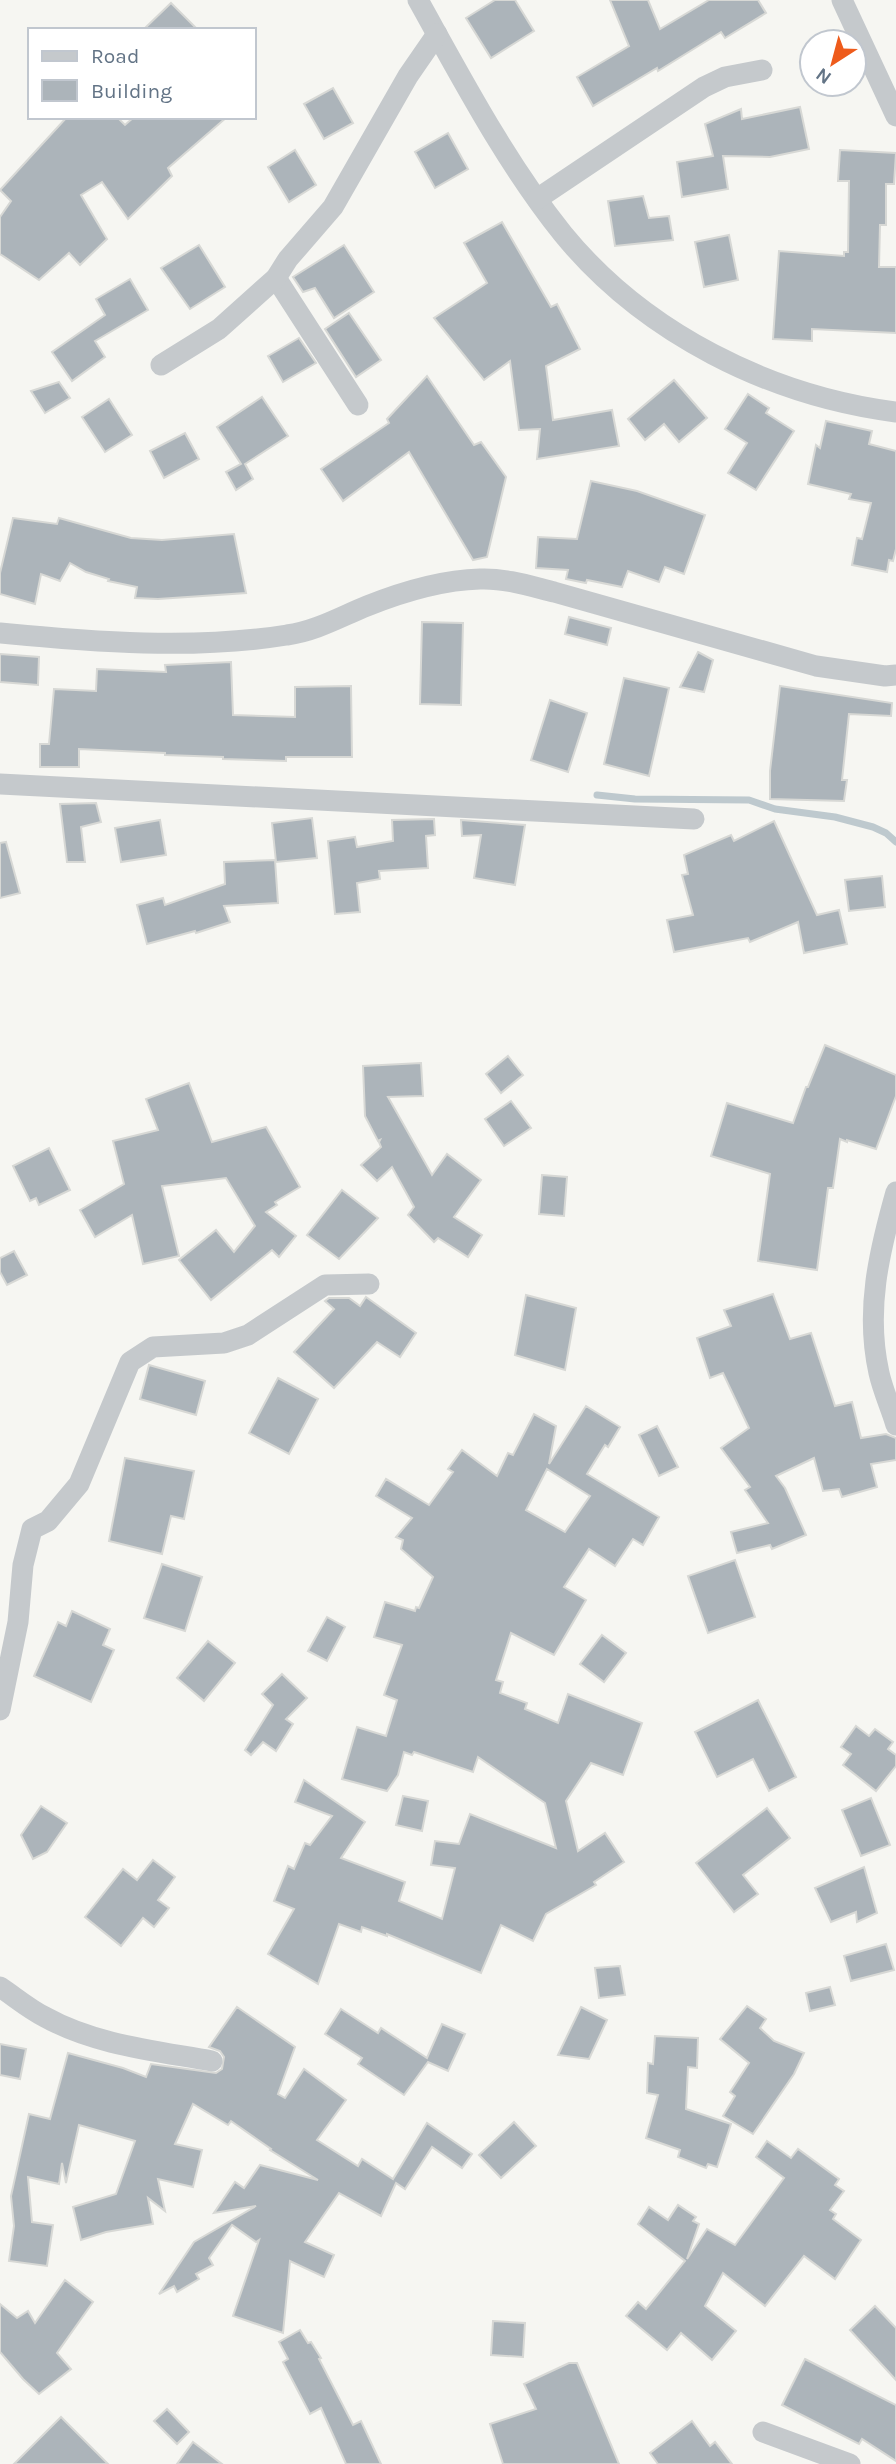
<svg xmlns="http://www.w3.org/2000/svg" width="896" height="2464" font-family="Karla,sans-serif">
<style>
.lines{fill:none;stroke-linecap:round;stroke-linejoin:round}
.stream{stroke:#bec9ce;stroke-width:7}
.building{fill:#acb4ba;stroke:#d7d8d5;stroke-width:2;fill-rule:evenodd}
.minor{stroke:#c5c9cc;stroke-width:21}
</style>
<rect width="100%" height="100%" fill="#f6f6f2"/>
<g class="lines">
<polyline class="stream" points="597,795 635,799 749,800 775,809 835,817 873,827 886,833 896,842"/>
</g>
<g class="building">
<polygon points="495,0 515,0 534,31 491,58 466,18"/>
<polygon points="610,0 648,0 660,29 709,0 758,0 766,13 725,38 721,32 658,71 657,68 593,106 577,77 629,46"/>
<polygon points="171,3 198,30 143,30"/>
<polygon points="333,88 353,123 324,139 304,104"/>
<polygon points="800,107 809,149 770,157 723,156 728,189 682,197 677,162 713,156 705,124 741,109 742,119"/>
<polygon points="67,117 117,117 125,125 134,117 227,117 168,168 172,176 128,219 102,182 81,195 107,239 80,265 69,253 39,280 0,254 0,217 11,201 0,190"/>
<polygon points="448,133 468,169 435,188 415,152"/>
<polygon points="295,150 316,185 289,202 268,167"/>
<polygon points="840,150 896,153 894,184 886,184 886,225 880,225 879,267 896,267 896,333 812,329 812,341 773,339 779,251 844,256 844,252 848,252 849,181 838,181"/>
<polygon points="643,196 649,218 669,216 673,240 615,246 608,201"/>
<polygon points="502,222 551,307 557,304 580,349 546,366 553,420 612,410 619,446 537,459 540,429 519,430 510,361 484,380 434,318 487,283 464,243"/>
<polygon points="729,235 738,280 704,287 695,242"/>
<polygon points="199,245 225,287 190,309 161,268"/>
<polygon points="344,245 374,292 334,318 315,288 303,292 293,277"/>
<polygon points="130,279 148,310 95,341 105,357 72,381 52,352 105,315 96,299"/>
<polygon points="349,313 381,360 356,377 325,329"/>
<polygon points="299,338 316,363 283,382 268,356"/>
<polygon points="427,376 474,445 481,442 506,477 487,557 473,560 409,452 343,501 321,469 389,423 387,419"/>
<polygon points="674,380 707,418 679,442 664,424 645,440 628,419"/>
<polygon points="59,382 70,398 45,413 31,391"/>
<polygon points="748,394 769,408 766,413 794,431 756,490 728,473 747,443 725,429"/>
<polygon points="262,397 288,436 245,464 253,479 236,490 226,472 241,464 217,427"/>
<polygon points="109,399 132,435 105,452 82,417"/>
<polygon points="826,421 872,431 869,444 896,451 896,549 893,561 889,560 887,572 852,565 857,538 862,539 871,503 849,499 851,494 808,484 816,445 820,448"/>
<polygon points="185,433 199,459 164,478 150,451"/>
<polygon points="591,481 637,491 705,515 684,574 665,567 659,582 628,571 622,587 587,580 586,583 566,579 568,570 536,568 538,537 577,539"/>
<polygon points="13,518 57,524 59,518 131,538 162,540 234,534 246,593 158,599 135,598 137,587 108,581 109,579 86,572 70,563 60,581 41,574 35,604 0,594 0,573"/>
<polygon points="569,617 611,628 607,645 565,634"/>
<polygon points="422,622 463,623 461,705 420,704"/>
<polygon points="698,652 713,660 704,692 680,687"/>
<polygon points="0,654 39,657 38,685 0,682"/>
<polygon points="231,662 233,715 295,717 295,687 351,686 352,757 286,757 286,761 223,759 223,757 165,755 165,753 79,749 79,767 40,767 40,744 49,744 54,689 96,691 97,669 166,672 165,665"/>
<polygon points="624,678 669,688 649,776 604,764"/>
<polygon points="780,686 892,703 891,716 849,714 842,780 847,780 844,801 770,799 770,771"/>
<polygon points="550,700 587,713 568,772 531,760"/>
<polygon points="96,803 101,822 81,827 85,862 67,862 60,804"/>
<polygon points="312,818 317,858 276,862 272,823"/>
<polygon points="434,819 435,835 426,836 428,868 379,871 380,879 357,883 360,912 335,914 328,841 355,837 357,847 393,841 392,820"/>
<polygon points="160,820 166,855 121,862 115,828"/>
<polygon points="461,820 525,825 515,885 474,878 481,835 462,836"/>
<polygon points="774,821 817,915 839,910 847,944 804,953 798,922 750,942 748,938 674,952 667,920 693,915 682,875 688,874 684,855 731,835 734,841"/>
<polygon points="6,842 20,893 0,898 0,843"/>
<polygon points="275,860 278,903 224,906 230,922 196,933 195,931 147,944 137,905 163,898 165,905 225,884 224,862"/>
<polygon points="882,876 885,907 849,911 845,880"/>
<polygon points="825,1045 896,1075 896,1096 876,1149 847,1140 847,1142 840,1139 833,1188 828,1188 817,1270 758,1261 770,1174 711,1156 727,1103 793,1123 806,1087 808,1087"/>
<polygon points="508,1056 523,1075 501,1093 486,1074"/>
<polygon points="421,1063 423,1096 388,1097 432,1175 447,1154 481,1180 454,1217 482,1235 468,1257 438,1238 434,1242 408,1215 414,1207 392,1167 377,1181 361,1165 381,1147 379,1142 380,1140 378,1141 365,1116 363,1066"/>
<polygon points="189,1083 212,1142 266,1127 300,1187 275,1202 277,1205 266,1212 296,1236 279,1257 272,1250 211,1300 179,1260 216,1230 234,1252 255,1226 226,1178 162,1186 179,1256 143,1264 132,1215 95,1237 80,1210 124,1184 113,1141 158,1130 146,1099"/>
<polygon points="511,1101 531,1128 504,1146 485,1119"/>
<polygon points="49,1148 70,1190 39,1205 36,1198 30,1201 13,1166"/>
<polygon points="542,1175 567,1177 564,1216 539,1214"/>
<polygon points="342,1190 378,1218 339,1259 307,1235"/>
<polygon points="14,1251 27,1275 7,1285 0,1272 0,1258"/>
<polygon points="773,1294 790,1339 811,1333 835,1406 852,1402 861,1438 886,1434 896,1438 896,1460 871,1464 877,1487 842,1497 839,1489 823,1491 814,1458 776,1476 785,1488 806,1535 772,1549 770,1545 737,1553 731,1532 768,1523 745,1490 750,1487 721,1448 749,1428 723,1373 710,1378 697,1338 731,1326 724,1310"/>
<polygon points="526,1295 576,1308 565,1370 515,1355"/>
<polygon points="366,1297 416,1333 400,1357 377,1342 334,1388 294,1352 334,1309 325,1301 329,1298 349,1298 360,1306"/>
<polygon points="149,1365 205,1381 196,1415 140,1399"/>
<polygon points="278,1378 318,1399 289,1454 249,1433"/>
<path d="M586,1406L620,1427L608,1447L605,1445L587,1474L659,1517L643,1545L633,1539L615,1566L589,1549L564,1587L586,1600L554,1655L511,1633L496,1680L503,1682L500,1693L527,1703L525,1709L558,1723L568,1694L642,1723L623,1775L591,1763L566,1801L578,1851L605,1833L624,1862L594,1882L596,1885L546,1914L533,1941L501,1925L481,1973L387,1934V1936L362,1927L361,1932L339,1924L318,1984L268,1954L294,1909L274,1901L288,1866L294,1869L305,1843L310,1845L332,1816L295,1802L304,1780L365,1822L341,1858L405,1882L399,1901L442,1919L455,1868L431,1865L435,1841L459,1844L470,1814L556,1848L545,1803L478,1757L473,1772L414,1752L412,1755L404,1752L398,1775L387,1791L342,1779L357,1727L386,1736L397,1700L384,1695L402,1645L374,1637L385,1602L415,1611L416,1607L419,1608L433,1577L401,1549L403,1540L396,1537L412,1518L376,1496L386,1479L429,1505L453,1472L448,1469L462,1450L497,1476L508,1453L513,1455L534,1414L556,1426L549,1464ZM547,1469L590,1496L565,1532L526,1510Z"/>
<polygon points="657,1426 678,1467 659,1476 639,1435"/>
<polygon points="125,1458 194,1471 184,1519 171,1516 162,1554 109,1541"/>
<polygon points="735,1560 755,1617 708,1633 688,1576"/>
<polygon points="162,1564 202,1577 185,1631 144,1618"/>
<polygon points="72,1611 110,1629 103,1645 114,1650 91,1702 34,1676 58,1622 66,1626"/>
<polygon points="327,1617 345,1627 327,1661 308,1651"/>
<polygon points="602,1635 626,1653 604,1682 580,1664"/>
<polygon points="208,1641 235,1663 204,1701 177,1678"/>
<polygon points="282,1674 307,1698 286,1719 293,1724 276,1751 263,1742 251,1755 245,1750 273,1705 262,1694"/>
<polygon points="758,1700 796,1777 769,1791 753,1759 717,1777 695,1732"/>
<polygon points="856,1726 869,1736 875,1729 893,1742 888,1749 896,1755 896,1766 876,1791 843,1765 851,1754 841,1747"/>
<polygon points="403,1796 428,1801 422,1831 396,1825"/>
<polygon points="871,1798 890,1845 861,1856 842,1810"/>
<polygon points="41,1806 67,1823 47,1852 33,1859 21,1835"/>
<polygon points="767,1808 790,1838 743,1875 758,1894 734,1912 696,1863"/>
<polygon points="153,1860 175,1877 158,1900 169,1908 154,1927 143,1918 121,1946 85,1917 123,1869 137,1880"/>
<polygon points="864,1867 877,1913 857,1922 856,1912 831,1922 815,1888"/>
<polygon points="886,1944 894,1970 851,1981 844,1956"/>
<polygon points="620,1966 625,1995 599,1998 595,1968"/>
<polygon points="830,1987 835,2005 810,2011 806,1993"/>
<polygon points="747,2006 766,2019 760,2028 774,2041 804,2053 794,2074 753,2134 723,2116 735,2096 730,2092 749,2063 720,2039"/>
<polygon points="237,2007 295,2047 278,2094 285,2098 304,2069 346,2100 317,2140 358,2166 362,2159 393,2179 427,2123 472,2154 462,2168 432,2147 405,2189 396,2183 381,2216 339,2193 305,2242 334,2255 324,2277 290,2261 283,2333 233,2316 259,2240 256,2242 232,2225 209,2258 213,2265 196,2274 199,2279 177,2292 174,2286 159,2294 194,2242 256,2206 214,2213 235,2182 244,2188 260,2165 318,2180 270,2150 271,2149 231,2121 228,2125 193,2104 175,2144 202,2150 193,2187 158,2179 165,2211 148,2198 153,2224 106,2232 81,2240 73,2207 116,2194 135,2141 79,2125 66,2183 62,2163 59,2184 28,2177 32,2222 53,2225 47,2266 9,2261 14,2226 11,2196 29,2114 50,2119 68,2053 123,2068 146,2077 151,2064 216,2073 222,2069 224,2057 220,2051 209,2047"/>
<polygon points="581,2007 607,2020 589,2059 558,2055"/>
<polygon points="341,2009 378,2033 381,2028 427,2058 442,2024 465,2034 448,2071 428,2062 404,2095 358,2064 362,2058 325,2034"/>
<polygon points="655,2036 698,2038 697,2068 688,2067 686,2109 731,2124 717,2167 708,2164 706,2168 678,2157 680,2150 646,2138 658,2095 647,2093 648,2063 653,2064"/>
<polygon points="0,2044 26,2049 20,2079 0,2075"/>
<polygon points="514,2122 536,2146 501,2178 479,2155"/>
<polygon points="767,2141 791,2158 798,2149 839,2179 835,2185 844,2191 830,2210 836,2214 833,2219 861,2240 835,2279 804,2256 765,2306 723,2273 705,2306 736,2331 712,2360 681,2333 667,2350 626,2316 638,2302 646,2309 685,2261 638,2224 649,2207 668,2220 678,2205 696,2217 693,2221 699,2224 687,2259 707,2229 735,2245 784,2178 756,2157"/>
<polygon points="65,2280 93,2302 57,2353 71,2369 39,2394 23,2379 0,2352 0,2304 17,2318 28,2311 35,2323"/>
<polygon points="875,2306 896,2328 896,2380 850,2330"/>
<polygon points="493,2321 525,2323 523,2357 491,2355"/>
<polygon points="300,2330 308,2343 311,2342 321,2358 319,2359 353,2425 361,2421 381,2464 346,2464 321,2408 310,2414 283,2362 288,2359 279,2342"/>
<polygon points="805,2359 896,2405 896,2461 862,2439 859,2444 782,2405"/>
<polygon points="569,2363 577,2363 619,2464 503,2464 490,2424 536,2409 524,2384"/>
<polygon points="167,2409 189,2432 177,2444 154,2421"/>
<polygon points="61,2417 108,2464 14,2464"/>
<polygon points="692,2421 710,2446 715,2442 732,2464 658,2464 650,2453"/>
<polygon points="193,2442 222,2464 177,2464"/>
</g>
<g class="lines">
<g class="minor">
<path d="M418,0C462,79 506,163 563,234C644,333 770,396 896,412"/>
<polyline points="842,0 896,116"/>
<polyline points="537,199 704,87 725,77 762,70"/>
<polyline points="276,278 358,405"/>
<polyline points="161,365 219,329 276,278 288,259 333,207 408,76 437,34"/>
<path d="M0,633C93,642 195,650 287,635C316,631 340,617 367,606C402,592 442,580 480,579C505,578 530,586 554,592L816,666L885,676L896,675"/>
<polyline points="0,784 694,819"/>
<path d="M896,1192C879,1252 865,1311 879,1373C883,1391 891,1408 896,1425"/>
<polyline points="0,1710 18,1622 23,1565 32,1529 48,1521 79,1484 130,1362 153,1347 224,1343 248,1335 325,1285 369,1284"/>
<path d="M0,1987C15,1997 29,2009 45,2017C95,2045 157,2051 212,2061"/>
<polyline points="763,2432 850,2464"/>
</g>
</g>
<rect x="28" y="28" width="228" height="91" fill="#ffffff" stroke="#c1c7cf" stroke-width="2"/>
<rect x="42" y="51" width="35" height="10" fill="#c5c9cc" stroke="#c1c7cf" stroke-width="2"/>
<text x="91" y="63" font-size="21" fill="#637486">Road</text>
<rect x="42" y="80" width="35" height="21" fill="#acb4ba" stroke="#c1c7cf" stroke-width="2"/>
<text x="91" y="98" font-size="21" fill="#637486">Building</text>
<g transform="translate(833 63) rotate(216)"><circle r="33" fill="#ffffff" stroke="#c1c7cf" stroke-width="2"/>
<path d="M0-5L12 26L0 18L-12 26Z" fill="#ee5b1b"/>
<text y="-10" font-size="19" font-weight="bold" text-anchor="middle" fill="#637486">N</text>
</g>
</svg>
